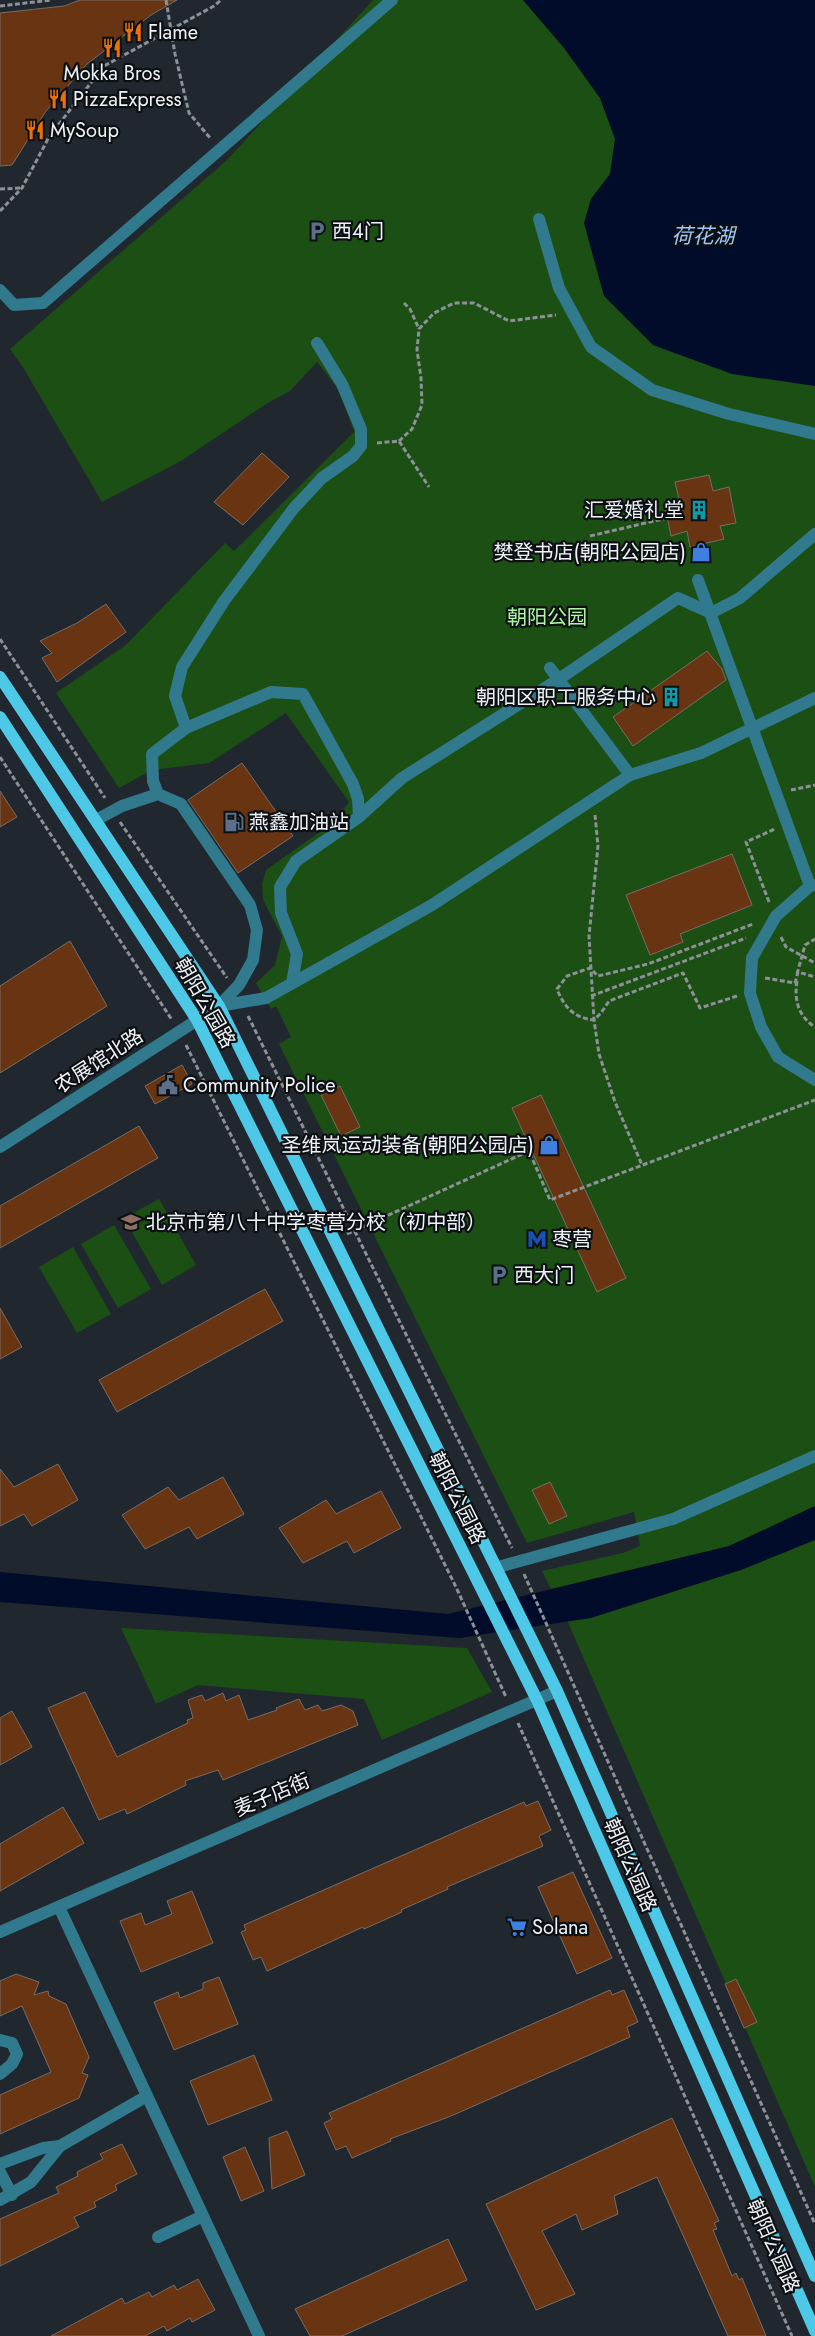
<svg xmlns="http://www.w3.org/2000/svg" width="815" height="2336" font-family="Jost,'Noto Sans SC',sans-serif">
<style>
.green{fill:#1b4f13}
.water{fill:#000c29}
.building{fill:#693411;stroke:#786d66}
.lines{fill:none;stroke-linecap:round;stroke-linejoin:round}
.path{stroke:#8c9197;stroke-width:3;stroke-dasharray:5 2.5;stroke-linecap:butt}
.minor{stroke:#31798c;stroke-width:12}
.major{stroke:#4dc8e7;stroke-width:12}
.labels{text-anchor:middle;dominant-baseline:central;stroke-width:4.5;stroke-linejoin:round;paint-order:stroke}
.poi-label{font-size:20px;fill:#eff3f8;stroke:#0d1013;text-anchor:start}
.park-label{font-size:20px;fill:#abf89f;stroke:#0d1013}
.street-label{font-size:20px;fill:#eff3f8;stroke:#0d1013}
.water-label{font-size:21px;font-style:italic;fill:#a0c6fa;stroke:#0d1013}
</style>
<rect width="100%" height="100%" fill="#21272f"/>
<g class="green">
<polygon points="373,0 815,0 815,2187 569,1625 542,1571 623,1553 640,1546 634,1512 527,1543 279,1044 291,1037 276,1006 271,1009 256,983 275,965 282,936 263,900 262,884 266,870 334,822 349,802 286,713 209,763 152,770 119,788 56,693 126,645 225,543 234,551 354,432 339,390 317,362 290,391 266,404 181,461 102,502 24,369 10,349 227,160"/>
<polygon points="159,1199 196,1265 162,1285 124,1218"/>
<polygon points="114,1225 151,1289 118,1308 81,1244"/>
<polygon points="73,1247 111,1314 77,1333 39,1267"/>
<polygon points="121,1628 467,1648 492,1692 382,1740 364,1699 198,1685 156,1704"/>
</g>
<g class="water">
<polygon points="523,0 815,0 815,386 732,374 653,345 604,296 584,223 591,199 610,174 615,139 600,98 564,48"/>
<polygon points="815,1506 815,1540 741,1570 591,1618 459,1638 0,1602 0,1572 448,1614 729,1546"/>
</g>
<g class="building">
<polygon points="80,0 177,0 151,15 87,64 46,111 12,165 0,166 0,13 64,6"/>
<polygon points="262,453 289,477 243,525 214,502"/>
<polygon points="709,475 713,491 729,487 736,523 720,526 724,539 690,547 687,531 671,536 664,502 679,499 675,482"/>
<polygon points="106,604 126,632 57,682 42,658 52,653 40,641 77,623"/>
<polygon points="707,651 722,669 726,680 633,746 613,717"/>
<polygon points="242,763 293,836 238,873 188,800"/>
<polygon points="0,791 17,817 0,827"/>
<polygon points="732,854 752,905 680,934 683,942 650,955 626,895"/>
<polygon points="70,941 107,1006 0,1073 0,986"/>
<polygon points="182,1065 192,1084 155,1104 145,1086"/>
<polygon points="340,1086 360,1127 341,1136 321,1095"/>
<polygon points="541,1095 626,1278 597,1292 512,1108"/>
<polygon points="139,1126 158,1158 0,1248 0,1206"/>
<polygon points="265,1289 283,1321 117,1412 99,1380"/>
<polygon points="0,1308 22,1347 0,1359"/>
<polygon points="58,1464 78,1500 32,1526 24,1514 0,1526 0,1469 14,1487"/>
<polygon points="223,1477 244,1514 197,1539 189,1527 145,1549 122,1515 168,1487 179,1500"/>
<polygon points="550,1482 567,1516 549,1524 532,1490"/>
<polygon points="381,1491 401,1528 354,1553 347,1541 303,1563 279,1528 326,1500 336,1514"/>
<polygon points="85,1692 117,1757 188,1723 187,1720 193,1718 188,1700 202,1695 205,1701 223,1693 226,1701 239,1695 248,1720 277,1710 276,1708 299,1699 305,1710 318,1705 322,1711 341,1705 353,1711 358,1725 223,1780 218,1770 185,1781 186,1785 127,1814 125,1809 99,1820 48,1708"/>
<polygon points="12,1711 32,1747 0,1765 0,1718"/>
<polygon points="538,1801 551,1830 539,1836 543,1846 447,1887 448,1889 401,1910 402,1912 364,1929 363,1927 267,1971 261,1957 253,1960 241,1932 246,1930 244,1925 524,1802 526,1806"/>
<polygon points="63,1807 84,1843 0,1891 0,1844"/>
<polygon points="573,1872 612,1958 577,1974 538,1887"/>
<polygon points="192,1891 213,1943 141,1972 120,1921 141,1913 145,1925 172,1914 167,1901"/>
<polygon points="16,1974 39,1982 34,1995 48,1991 49,1996 66,2004 89,2057 82,2073 88,2075 79,2098 0,2134 0,2095 51,2072 22,2006 0,2016 0,1981"/>
<polygon points="219,1977 238,2024 174,2050 154,2002 178,1992 180,1998 203,1989 203,1983"/>
<polygon points="736,1979 757,2022 744,2028 725,1984"/>
<polygon points="610,1990 612,1995 624,1990 638,2022 627,2027 630,2037 451,2116 390,2139 391,2141 352,2158 346,2146 336,2150 324,2123 332,2119 329,2113"/>
<polygon points="254,2055 272,2100 208,2125 190,2081"/>
<polygon points="672,2118 719,2221 714,2223 717,2229 713,2230 732,2276 736,2273 739,2280 742,2278 766,2336 728,2336 657,2177 614,2196 618,2214 582,2230 576,2214 542,2231 575,2294 536,2310 486,2204"/>
<polygon points="287,2131 305,2175 272,2189 269,2138"/>
<polygon points="122,2144 137,2174 115,2185 117,2190 94,2202 96,2207 74,2217 79,2227 0,2266 0,2219 59,2193 56,2187 78,2176 77,2172 103,2159 100,2154"/>
<polygon points="245,2147 264,2191 241,2201 223,2157"/>
<polygon points="448,2239 467,2280 342,2336 310,2336 295,2309"/>
<polygon points="198,2279 215,2310 192,2322 190,2318 167,2331 164,2326 145,2336 51,2336 122,2298 125,2304 149,2292 152,2297 174,2285 177,2290"/>
</g>
<g class="lines">
<g class="path">
<polyline points="166,0 175,54 189,113 211,139"/>
<polyline points="0,6 52,0"/>
<polyline points="0,189 21,188"/>
<polyline points="0,211 22,188 49,137 104,66 214,6 221,0"/>
<polyline points="404,303 410,309 419,329"/>
<polyline points="399,441 412,429 422,405 421,378 417,350 419,329 434,313 454,303 474,303 509,321 556,315"/>
<polyline points="377,443 399,441 429,487"/>
<polyline points="590,536 667,518"/>
<polyline points="0,639 105,798"/>
<polyline points="0,757 172,1020"/>
<polyline points="791,790 815,785"/>
<polyline points="595,815 598,846 589,936 594,1020 599,1054 615,1102 642,1165"/>
<polyline points="120,822 227,978"/>
<polyline points="769,902 746,842 775,829"/>
<polyline points="781,937 786,947 815,963"/>
<polyline points="797,974 805,945 815,939"/>
<polyline points="765,978 795,983 798,972 815,977"/>
<path d="M797,981C794,1000 798,1016 815,1027"/>
<polyline points="591,996 746,938"/>
<path d="M737,996L700,1008L683,973L609,1001L601,1013L594,1020C574,1018 564,1007 557,989L567,976L590,968L598,976L648,964L753,924"/>
<polyline points="248,1016 512,1548"/>
<polyline points="186,1045 456,1587 506,1697"/>
<polyline points="347,1234 529,1151 550,1200 815,1100"/>
<polyline points="524,1574 815,2224"/>
<polyline points="518,1723 792,2336"/>
</g>
<g class="minor">
<polyline points="539,219 559,288 591,347 652,390 729,414 815,434"/>
<polyline points="0,290 14,305 43,303 392,0"/>
<polyline points="698,580 810,886"/>
<polyline points="550,668 630,775"/>
<polyline points="186,728 271,692 303,694 353,784 358,799 359,817 296,861 280,887 281,913 297,954 292,983"/>
<polyline points="158,794 153,781 152,754 186,728 175,696 182,667 224,601 294,508 322,478 353,456 361,446 361,429 342,384 317,343"/>
<polyline points="359,817 402,778 559,679 678,598 711,613 740,598 815,534"/>
<polyline points="815,885 810,886 776,916 752,958 750,993 761,1027 778,1057 815,1080"/>
<polyline points="219,1006 266,998 432,905 630,775 701,753 815,698"/>
<polyline points="0,1147 219,1006 239,985 253,960 257,930 250,905 181,804 158,794 122,806 96,820"/>
<polyline points="498,1567 673,1519 815,1456"/>
<polyline points="59,1907 259,2336"/>
<polyline points="0,1932 557,1691"/>
<polyline points="0,2040 12,2043 17,2054 12,2064 0,2074"/>
<polyline points="0,2164 43,2148 60,2146 147,2096"/>
<polyline points="0,2172 12,2195"/>
<polyline points="0,2200 31,2182 60,2146"/>
<polyline points="158,2237 203,2216"/>
</g>
<g class="major">
<polyline points="0,677 219,1006 557,1691 815,2276"/>
<polyline points="0,717 197,1020 537,1700 815,2331"/>
</g>
</g>
<defs>
<symbol id="restaurant-bare" viewBox="-9 -9 18 18"><path d="M-5-6h1v4h1v-4h1v4h1v-4h1v5L-1.5 .5V6h-2V.5L-5-1ZM5-6V6H3V1.5H1.5Q1.5-4 5-6Z" fill="#e8710a" stroke="#0d1013" stroke-width="2.5" paint-order="stroke"/></symbol>
<symbol id="parking-bare" viewBox="-9 -9 18 18"><path d="M-3.5-5.5H1a3.5 3.5 0 0 1 0 7H-1V5.5H-3.5ZM-1-3.4V-.6H.8a1.4 1.4 0 0 0 0-2.8Z" fill="#5c6f8a" stroke="#0d1013" stroke-width="2.5" paint-order="stroke"/></symbol>
<symbol id="building-bare" viewBox="-9 -9 18 18"><path d="M-4-6H4V6H1V3H-1V6H-4ZM-2.5-4.3h1.7v1.8h-1.7ZM.8-4.3h1.7v1.8H.8ZM-2.5-1h1.7V.8h-1.7ZM.8-1h1.7V.8H.8Z" fill="#0f9aa8" stroke="#0d1013" stroke-width="2.5" paint-order="stroke"/></symbol>
<symbol id="shop-bare" viewBox="-9 -9 18 18"><path d="M-5-2.5h2.3a2.7 3.5 0 0 1 5.4 0H5L5.5 6h-11ZM-1.5-2.5h3a1.5 2.3 0 0 0-3 0Z" fill="#3f7fe0" stroke="#0d1013" stroke-width="2.5" paint-order="stroke"/></symbol>
<symbol id="fuel-bare" viewBox="-9 -9 18 18"><path d="M-5.5-6h7V0h2V4h1.3V-2.5L3-4.5l.8-.8L6-3V5H2.5V1h-1V6h-7ZM-4.2-4.7v3.2H.2V-4.7Z" fill="#5c6f8a" stroke="#0d1013" stroke-width="2.5" paint-order="stroke"/></symbol>
<symbol id="civic-bare" viewBox="-9 -9 18 18"><path d="M-.6-6.5H3V-4.5H.6V-3L4-1V1h2V6H-6V1h2V-1L-.6-3ZM-1.2 2.5V6h2.4V2.5Z" fill="#5c6f8a" stroke="#0d1013" stroke-width="2.5" paint-order="stroke"/></symbol>
<symbol id="school-bare" viewBox="-9 -9 18 18"><path d="M0-5L7-2L0 1L-7-2ZM-4 1L0 2.5L4 1V4Q0 6-4 4Z" fill="#8d6e63" stroke="#0d1013" stroke-width="2.5" paint-order="stroke"/></symbol>
<symbol id="metro-bare" viewBox="-9 -9 18 18"><path d="M-5.5 5V-5H-3L0 0L3-5H5.5V5H3V-.5L0 4L-3-.5V5Z" fill="#1a4fb4" stroke="#0d1013" stroke-width="2.5" paint-order="stroke"/></symbol>
<symbol id="supermarket-bare" viewBox="-9 -9 18 18"><path d="M-6-5.5h2.5l.6 2H6L4.5 2H-2.5L-4.4-4H-6ZM-1.5 3.2a1.3 1.3 0 1 0 .1 0ZM3 3.2a1.3 1.3 0 1 0 .1 0Z" fill="#3f7fe0" stroke="#0d1013" stroke-width="2.5" paint-order="stroke"/></symbol>
</defs>
<g fill-rule="evenodd">
<use href="#restaurant-bare" x="119" y="18" width="28" height="28"/>
<use href="#restaurant-bare" x="98" y="34" width="28" height="28"/>
<use href="#restaurant-bare" x="44" y="85" width="28" height="28"/>
<use href="#restaurant-bare" x="21" y="116" width="28" height="28"/>
<use href="#parking-bare" x="303" y="217" width="28" height="28"/>
<use href="#building-bare" x="685" y="496" width="28" height="28"/>
<use href="#shop-bare" x="687" y="538" width="28" height="28"/>
<use href="#building-bare" x="657" y="683" width="28" height="28"/>
<use href="#fuel-bare" x="220" y="808" width="28" height="28"/>
<use href="#civic-bare" x="154" y="1071" width="28" height="28"/>
<use href="#shop-bare" x="535" y="1131" width="28" height="28"/>
<use href="#school-bare" x="117" y="1208" width="28" height="28"/>
<use href="#metro-bare" x="523" y="1225" width="28" height="28"/>
<use href="#parking-bare" x="485" y="1261" width="28" height="28"/>
<use href="#supermarket-bare" x="503" y="1913" width="28" height="28"/>
</g>
<g class="labels">
<g class="poi-label">
<text x="148" y="32">Flame</text>
<text x="112" y="73" text-anchor="middle">Mokka Bros</text>
<text x="73" y="99">PizzaExpress</text>
<text x="50" y="130">MySoup</text>
<text x="332" y="231">西4门</text>
<text x="684" y="510" text-anchor="end">汇爱婚礼堂</text>
<text x="686" y="552" text-anchor="end">樊登书店(朝阳公园店)</text>
<text x="656" y="697" text-anchor="end">朝阳区职工服务中心</text>
<text x="249" y="822">燕鑫加油站</text>
<text x="183" y="1085">Community Police</text>
<text x="534" y="1145" text-anchor="end">圣维岚运动装备(朝阳公园店)</text>
<text x="146" y="1222">北京市第八十中学枣营分校（初中部）</text>
<text x="552" y="1239">枣营</text>
<text x="514" y="1275">西大门</text>
<text x="532" y="1927">Solana</text>
</g>
<g class="park-label">
<text x="547" y="617">朝阳公园</text>
</g>
<g class="street-label">
<text transform="translate(205 1003) rotate(60)">朝阳公园路</text>
<text transform="translate(99 1061) rotate(-33)">农展馆北路</text>
<text transform="translate(457 1498) rotate(63)">朝阳公园路</text>
<text transform="translate(272 1795) rotate(-23)">麦子店街</text>
<text transform="translate(630 1865) rotate(66)">朝阳公园路</text>
<text transform="translate(773 2246) rotate(66)">朝阳公园路</text>
</g>
<g class="water-label">
<text x="703" y="236">荷花湖</text>
</g>
</g>
</svg>
